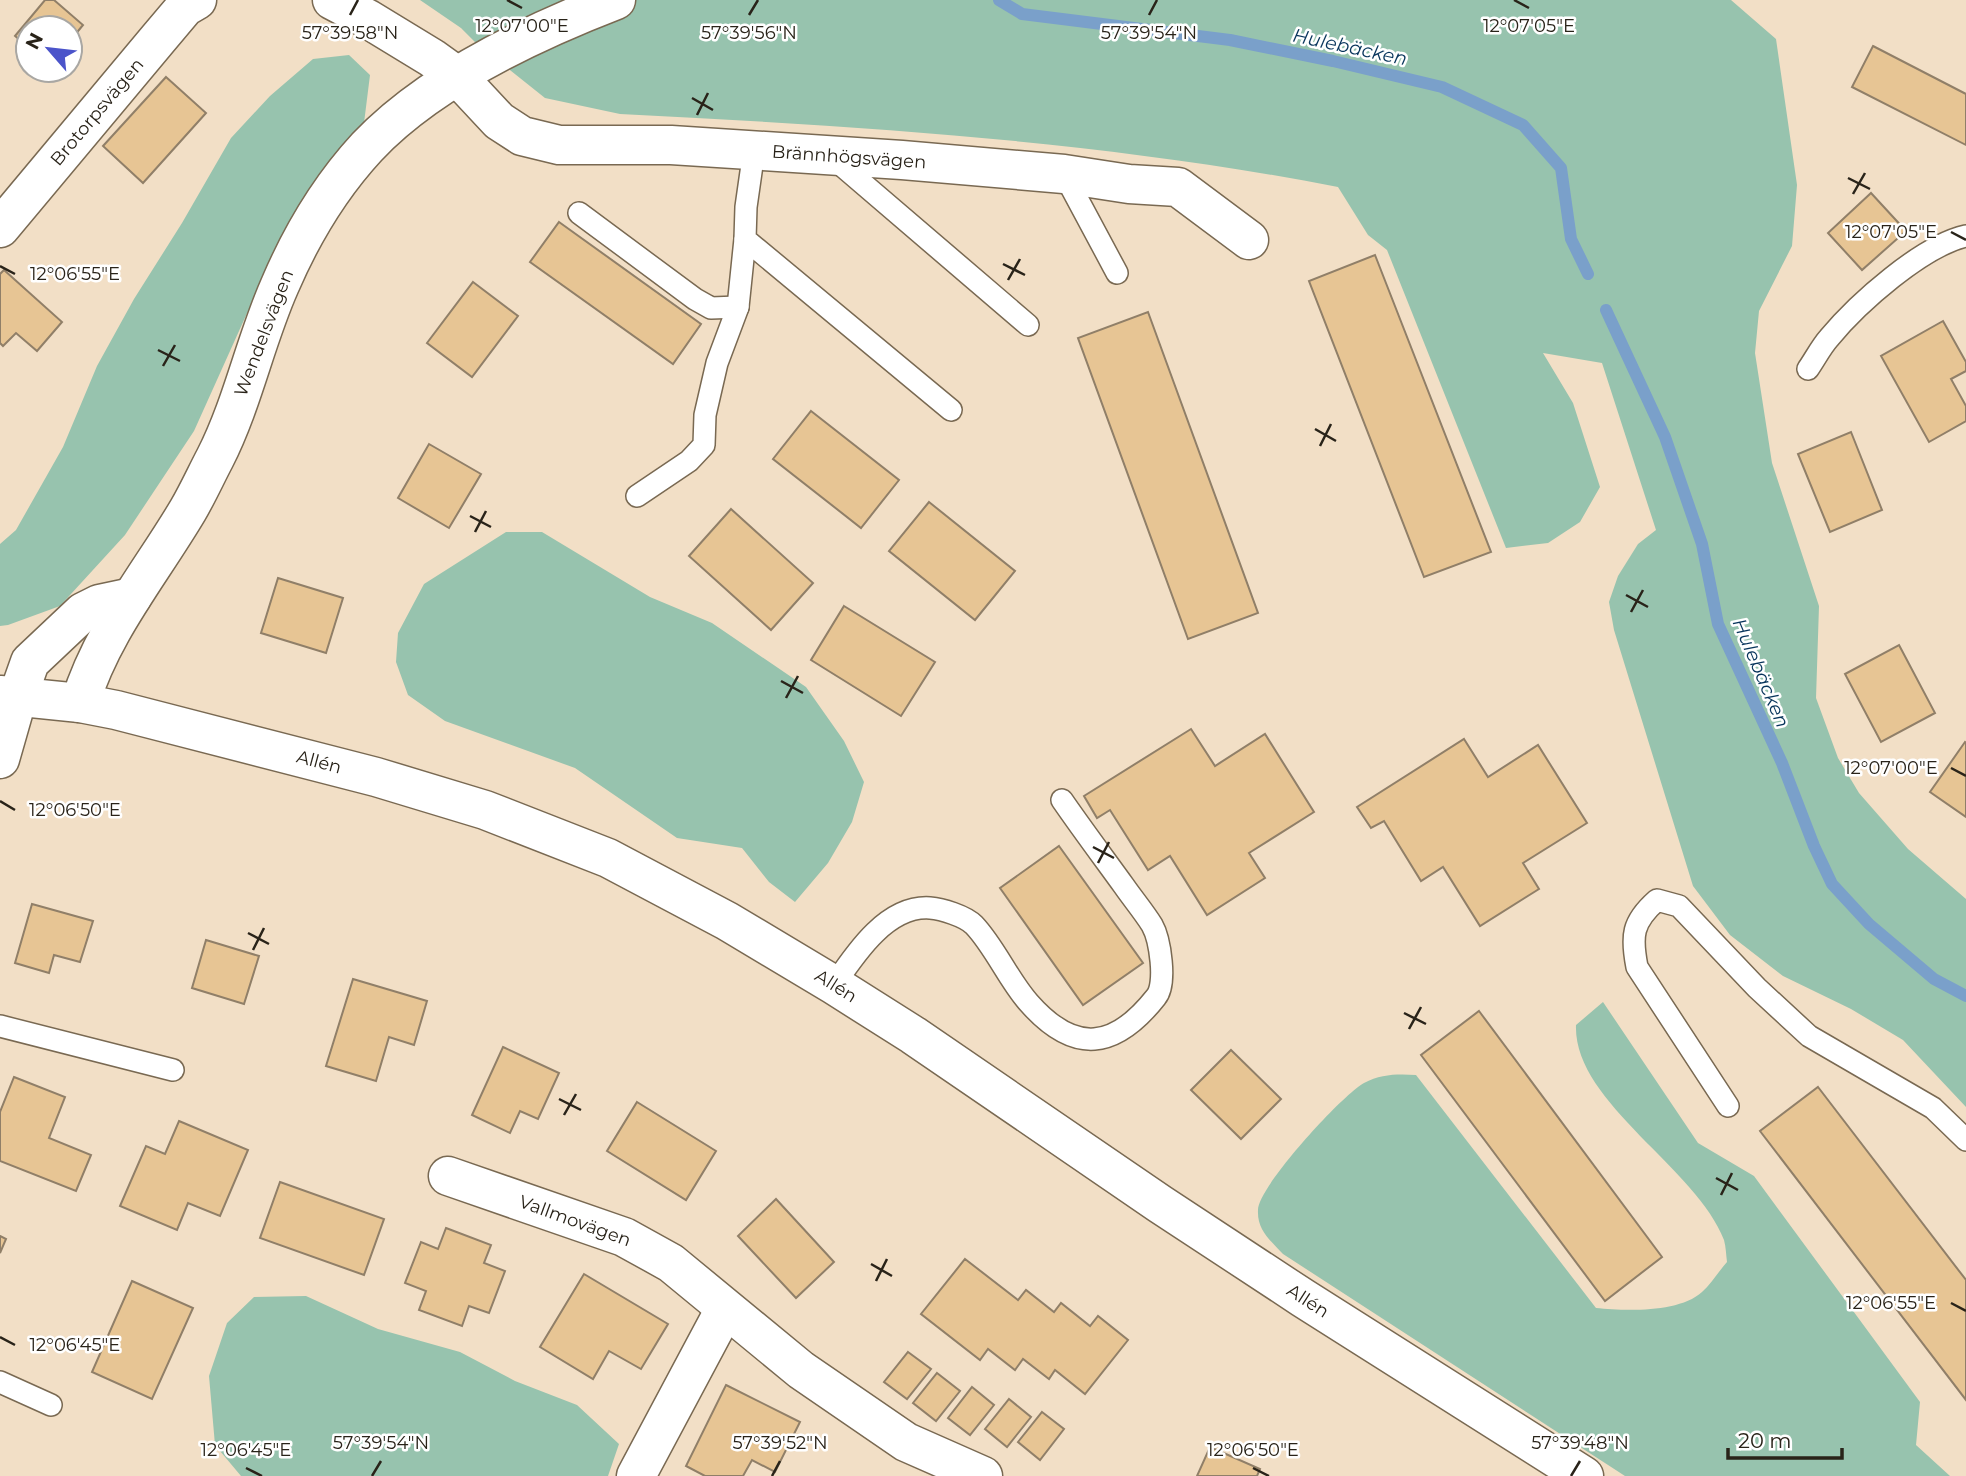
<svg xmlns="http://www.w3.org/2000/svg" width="1966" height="1476" font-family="Montserrat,sans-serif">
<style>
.green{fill:#97c3ae}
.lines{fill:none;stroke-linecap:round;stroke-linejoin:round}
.stream{stroke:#7aa0ca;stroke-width:12}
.building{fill:#e7c594;stroke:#907f68;stroke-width:2}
.service-casing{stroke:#796952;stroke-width:24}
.minor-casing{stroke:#796952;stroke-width:41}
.tertiary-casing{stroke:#796952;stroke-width:41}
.service{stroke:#fff;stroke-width:21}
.minor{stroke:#fff;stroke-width:38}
.tertiary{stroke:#fff;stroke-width:38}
.ticks{fill:none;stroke:#292319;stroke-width:2.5}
.labels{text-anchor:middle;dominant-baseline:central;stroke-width:5;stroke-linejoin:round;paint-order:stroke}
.street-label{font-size:18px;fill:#292319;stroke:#fff}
.water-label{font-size:19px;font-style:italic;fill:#07345b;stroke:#fff}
.ticks-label{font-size:18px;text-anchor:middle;fill:#292319;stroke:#fff;stroke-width:5;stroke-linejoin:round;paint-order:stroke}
</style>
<rect width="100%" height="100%" fill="#f2dfc6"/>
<g class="green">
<path d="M420,0H1731L1776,39L1797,185L1792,246L1759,311L1755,353L1772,463L1819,606L1816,698L1838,758L1859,793L1908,849L1966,899V1107L1903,1040L1851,1009L1783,976L1730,935L1693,886L1614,630L1609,602L1618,576L1638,544L1656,530L1602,363L1543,353L1573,403L1600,487L1580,522L1548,543L1506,548L1387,250L1368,235L1338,187C1102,141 860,126 620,114L545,98L475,42L461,28Z"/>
<polygon points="349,55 370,75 363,131 291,229 248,311 194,431 125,535 60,606 8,625 0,626 0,544 16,530 63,447 97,366 134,299 182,223 231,138 270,96 313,59"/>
<polygon points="506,532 542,532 650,597 712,623 806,687 844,741 864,782 852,822 828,863 795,902 769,882 742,848 677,838 575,768 445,721 408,695 396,662 398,633 424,584"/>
<path d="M1603,1002L1698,1143L1754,1176L1920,1402L1916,1445L1950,1476H1625L1283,1254C1270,1240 1257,1230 1258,1210C1258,1187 1342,1095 1364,1083C1381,1074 1397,1074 1416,1075L1596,1308C1625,1311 1679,1313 1702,1292C1711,1284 1719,1271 1727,1262C1726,1255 1726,1247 1724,1240C1697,1168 1573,1102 1576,1025Z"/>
<polygon points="306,1296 378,1329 460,1352 515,1381 577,1405 619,1444 608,1476 241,1476 215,1445 209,1376 227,1323 254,1297"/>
</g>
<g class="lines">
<g class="stream">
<polyline points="999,0 1022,14 1230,40 1333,61 1442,87 1523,125 1561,168 1571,239 1588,274"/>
<polyline points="1606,310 1665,437 1702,544 1718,624 1782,763 1814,846 1832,884 1869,924 1934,979 1966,996"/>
</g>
</g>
<g class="building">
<polygon points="45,0 54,0 83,25 70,41 70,28 28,28 28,47 15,36"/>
<polygon points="1873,46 1966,94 1966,145 1852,87"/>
<polygon points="166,77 206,113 143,183 103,146"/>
<polygon points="1871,193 1906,231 1862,270 1828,233"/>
<polygon points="559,222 701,324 673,364 530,262"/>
<polygon points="1375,255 1491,552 1424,577 1309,281"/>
<polygon points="4,270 62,322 37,351 16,333 3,346 0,343 0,274"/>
<polygon points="473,282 518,316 472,377 427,343"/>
<polygon points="1148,312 1258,613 1188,639 1078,338"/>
<polygon points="1943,321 1966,362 1966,371 1951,379 1966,406 1966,421 1929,442 1881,356"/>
<polygon points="811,411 899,480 861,528 773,459"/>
<polygon points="1851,432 1882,510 1830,532 1798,454"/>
<polygon points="429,444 481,474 449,528 398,498"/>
<polygon points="929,502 1015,571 975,620 889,551"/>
<polygon points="731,509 813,583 771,630 689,556"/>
<polygon points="278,578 343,598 326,653 261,633"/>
<polygon points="844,606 935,662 901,716 811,660"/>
<polygon points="1899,645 1935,713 1881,742 1845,674"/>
<polygon points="1191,729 1215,766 1265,734 1314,812 1249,853 1265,878 1207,915 1170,856 1148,870 1110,810 1097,818 1084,796"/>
<polygon points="1464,739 1488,777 1538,745 1587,823 1523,863 1539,889 1480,926 1443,867 1421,881 1384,821 1371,828 1357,807"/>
<polygon points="1965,742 1966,743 1966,817 1930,792"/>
<polygon points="1059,846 1143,963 1083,1005 1000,888"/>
<polygon points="32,904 93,921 80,962 54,955 49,973 15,963"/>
<polygon points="206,940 259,956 244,1004 192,988"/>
<polygon points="353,979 427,1001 414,1045 389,1037 376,1081 326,1066"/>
<polygon points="1479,1011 1662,1257 1605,1301 1421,1055"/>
<polygon points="503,1047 559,1073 538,1119 520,1111 510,1133 472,1115"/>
<polygon points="1231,1050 1281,1099 1241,1139 1191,1090"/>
<polygon points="14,1077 65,1097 49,1138 91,1155 76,1191 0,1161 0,1112"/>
<polygon points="1818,1087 1966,1280 1966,1400 1760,1131"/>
<polygon points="637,1102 716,1151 686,1200 607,1151"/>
<polygon points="179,1121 248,1150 220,1216 188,1203 177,1230 120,1206 146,1146 165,1154"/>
<polygon points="280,1182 384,1219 364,1275 260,1238"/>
<polygon points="776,1199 834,1262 796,1298 738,1236"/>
<polygon points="446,1228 491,1245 484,1263 505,1271 489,1313 469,1306 462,1326 419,1310 426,1291 405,1283 421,1242 438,1249"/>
<polygon points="0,1236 6,1239 0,1253"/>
<polygon points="965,1259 1018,1300 1026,1290 1054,1312 1061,1303 1090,1326 1098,1316 1128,1340 1085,1394 1055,1370 1049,1379 1023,1359 1015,1370 988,1349 980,1360 921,1314"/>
<polygon points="584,1274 668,1324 641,1369 609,1351 593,1379 540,1347"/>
<polygon points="132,1281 193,1308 152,1399 92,1372"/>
<polygon points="908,1352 931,1369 907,1399 884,1382"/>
<polygon points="937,1373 960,1391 936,1421 913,1403"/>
<polygon points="726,1385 800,1422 775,1472 752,1460 743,1476 705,1476 686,1466"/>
<polygon points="972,1387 994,1405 970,1435 948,1418"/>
<polygon points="1009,1399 1031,1417 1007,1447 985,1429"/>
<polygon points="1042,1412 1064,1429 1040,1460 1018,1442"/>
<polygon points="1210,1447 1260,1469 1257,1476 1197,1476"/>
</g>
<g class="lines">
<defs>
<g id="service">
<polyline points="754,151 746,207 745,239 951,410"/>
<polyline points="833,158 1028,325"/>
<polyline points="1064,174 1117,273"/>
<polyline points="579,213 695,299 711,308 738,307"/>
<path d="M1808,369C1815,359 1821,347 1829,338C1858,303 1922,246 1966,236"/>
<polyline points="637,496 689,461 704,445 705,415 717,363 738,307 745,239"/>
<path d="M834,985C855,954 887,905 930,908C942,909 965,916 974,925C995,947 1009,981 1029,1003C1075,1055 1115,1049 1156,997C1167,984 1160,939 1152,925C1144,912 1133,899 1124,886C1103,857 1082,829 1062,800"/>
<polyline points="0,1026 173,1070"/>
<path d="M1728,1106L1637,967C1631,936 1632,922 1657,900L1679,906L1757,988L1809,1036L1933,1108L1966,1140"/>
<polyline points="0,1382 51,1405"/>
</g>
<g id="minor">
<polyline points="332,0 368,19 432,58 457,76 499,121 522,136 559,145 671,145 902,160 1064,174 1129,184 1178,187 1249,240"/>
<polyline points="0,228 158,39 185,7 197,0"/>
<path d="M80,703C102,631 150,574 188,510C198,493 206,475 215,458C243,403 255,341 280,285C301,236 331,186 367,147C429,81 533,32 616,0"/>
<polyline points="0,759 18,696 30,662 83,612 99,604 132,597"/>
<polyline points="448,1176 624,1237 671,1263 801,1370 906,1442 983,1476"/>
<polyline points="636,1476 725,1309"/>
</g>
<polyline id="tertiary" points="0,695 80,703 116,710 376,777 485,810 608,858 727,921 834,985 913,1035 1160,1204 1303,1298 1584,1476"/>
</defs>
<use href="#service" class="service-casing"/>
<use href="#minor" class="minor-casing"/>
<use href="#tertiary" class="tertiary-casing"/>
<use href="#service" class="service"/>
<use href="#minor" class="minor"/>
<use href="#tertiary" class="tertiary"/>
</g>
<path class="ticks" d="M507,0L522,8M1514,0L1529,8M350,15L358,0M749,15L758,0M1149,15L1157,0M692,98L713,110M697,115L708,93M1848,178L1870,189M1853,194L1865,173M1951,232L1966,240M1003,264L1025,275M0,266L15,274M1008,280L1020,259M158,350L180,361M163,366L175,345M1315,429L1336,441M1320,446L1331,424M470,516L491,527M475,532L486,511M1626,595L1648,607M1631,612L1643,590M781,681L803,693M786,698L798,676M1951,768L1966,776M0,801L15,810M1093,847L1114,858M1098,863L1109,842M248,933L269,944M253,950L264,928M1404,1013L1426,1024M1409,1029L1421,1007M559,1099L581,1110M564,1115L576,1094M1716,1178L1738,1190M1721,1195L1732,1173M871,1264L892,1276M876,1281L887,1259M1951,1303L1966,1311M0,1337L15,1345M246,1468L262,1476M1253,1468L1269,1476M372,1476L381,1461M772,1476L780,1461M1571,1476L1580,1461"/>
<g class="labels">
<g class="street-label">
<text transform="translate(97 112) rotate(-50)">Brotorpsvägen</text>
<text transform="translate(849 157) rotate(4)">Brännhögsvägen</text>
<text transform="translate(264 333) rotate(-69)">Wendelsvägen</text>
<text transform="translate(319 762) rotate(15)">Allén</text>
<text transform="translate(836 986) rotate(32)">Allén</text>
<text transform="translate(575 1221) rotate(20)">Vallmovägen</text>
<text transform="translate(1308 1301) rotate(33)">Allén</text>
</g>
<g class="water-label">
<text transform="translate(1350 47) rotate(12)">Hulebäcken</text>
<text transform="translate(1761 673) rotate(67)">Hulebäcken</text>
</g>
</g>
<g class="ticks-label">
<text x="522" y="32">12°07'00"E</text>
<text x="1529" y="32">12°07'05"E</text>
<text x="350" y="39">57°39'58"N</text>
<text x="749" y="39">57°39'56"N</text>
<text x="1149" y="39">57°39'54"N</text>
<text x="1891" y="238">12°07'05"E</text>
<text x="75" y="280">12°06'55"E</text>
<text x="1891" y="774">12°07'00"E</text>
<text x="75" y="816">12°06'50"E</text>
<text x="1891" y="1309">12°06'55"E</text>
<text x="75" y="1351">12°06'45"E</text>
<text x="381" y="1449">57°39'54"N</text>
<text x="780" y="1449">57°39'52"N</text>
<text x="1580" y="1449">57°39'48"N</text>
<text x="246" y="1456">12°06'45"E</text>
<text x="1253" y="1456">12°06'50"E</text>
</g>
<g transform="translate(49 49) rotate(298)"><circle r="33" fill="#ffffff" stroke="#a9a7a3" stroke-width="2"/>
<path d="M0-5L12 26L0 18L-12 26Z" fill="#4b54ca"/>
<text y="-10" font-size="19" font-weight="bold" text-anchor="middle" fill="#292319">N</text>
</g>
<path d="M1728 1448v10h114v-10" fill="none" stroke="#292319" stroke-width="3.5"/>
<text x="1738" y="1448" font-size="21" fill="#292319" stroke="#ffffff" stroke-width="5" paint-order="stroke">20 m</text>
</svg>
